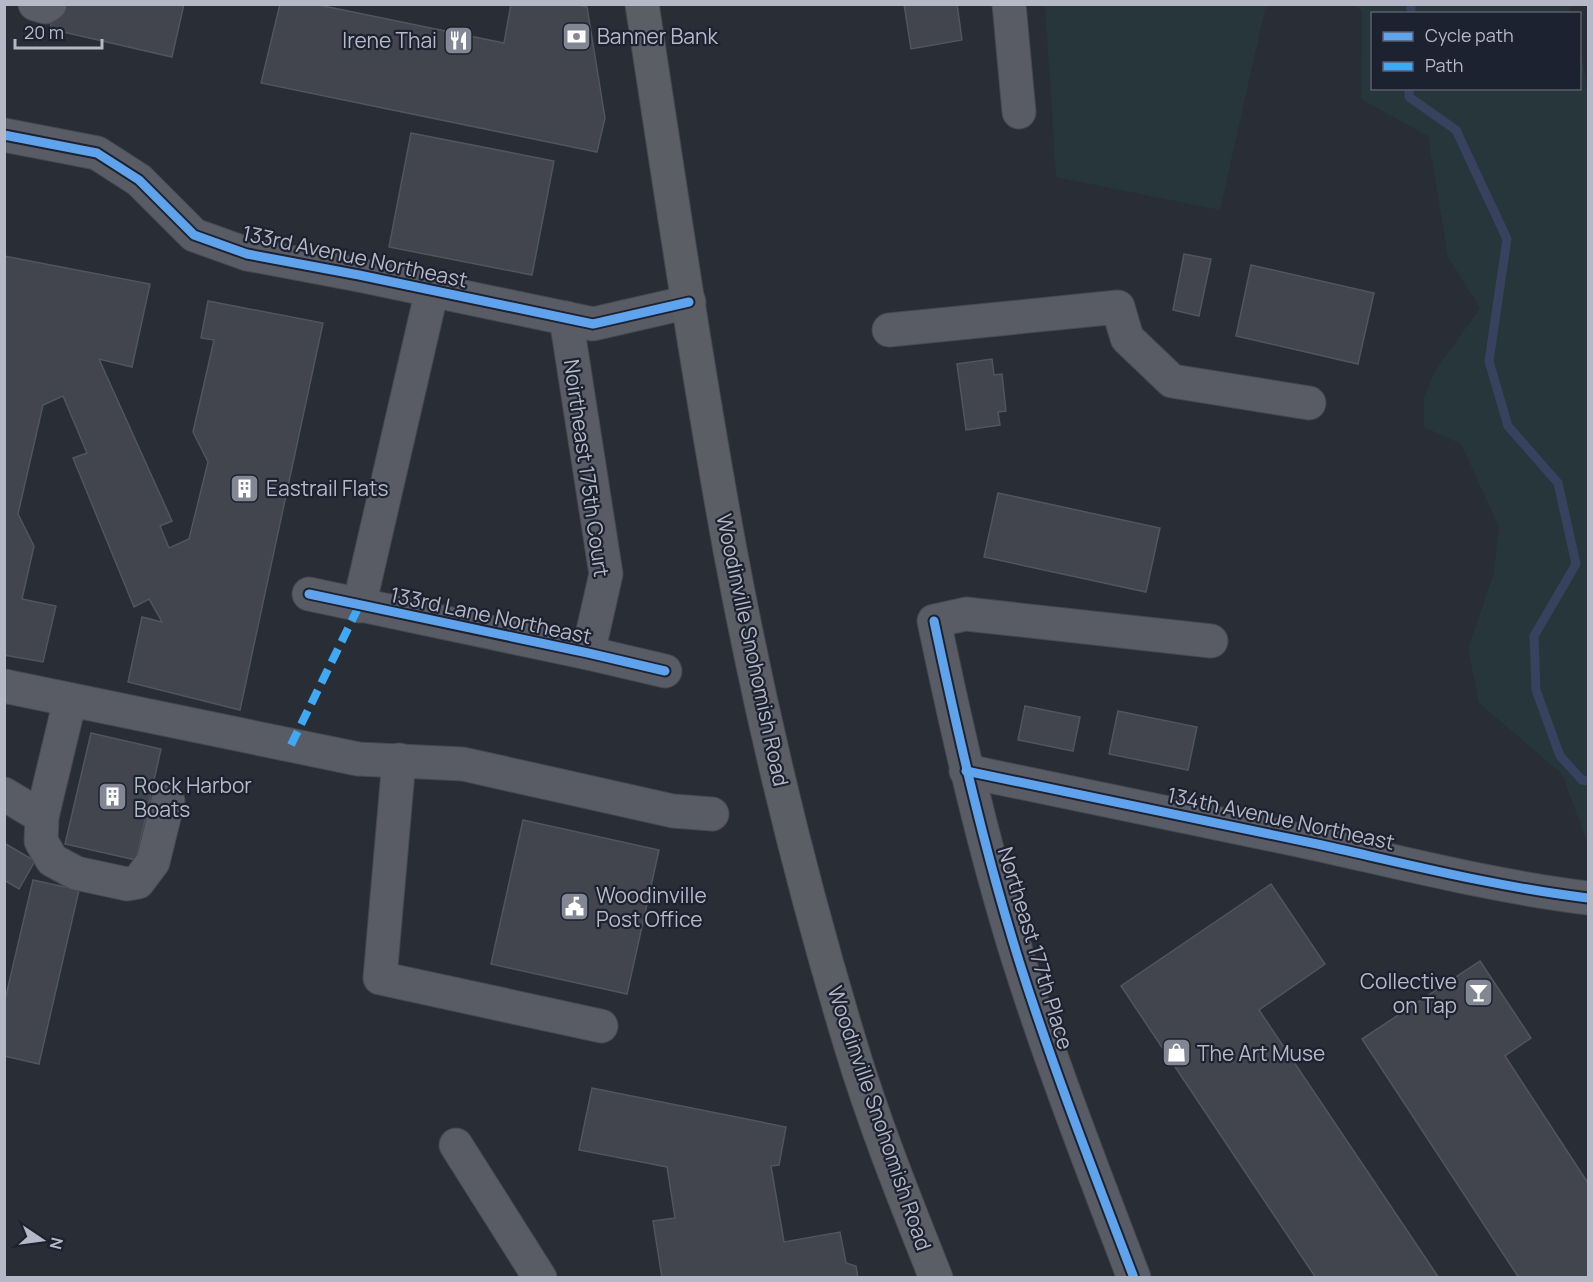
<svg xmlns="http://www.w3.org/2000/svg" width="1593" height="1282" font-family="Manrope,sans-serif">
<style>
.green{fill:#26363b}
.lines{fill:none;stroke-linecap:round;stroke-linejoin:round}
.stream{stroke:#38425e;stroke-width:9}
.building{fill:#42454d;stroke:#51555d;stroke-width:1.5}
.minor-casing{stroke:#46484f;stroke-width:35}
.major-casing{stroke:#474a53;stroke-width:35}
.minor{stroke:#595c65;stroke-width:33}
.major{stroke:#5c5e66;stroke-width:33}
.quiet{stroke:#3fa9f5;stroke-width:8;stroke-dasharray:15 8;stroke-linecap:butt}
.cycleway-casing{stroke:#1d2230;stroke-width:13}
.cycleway{stroke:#60a3ed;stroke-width:9}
.labels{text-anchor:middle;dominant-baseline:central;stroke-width:4.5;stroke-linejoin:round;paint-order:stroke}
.poi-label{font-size:21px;fill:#b4b8c7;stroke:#1d2230;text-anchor:start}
.street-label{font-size:21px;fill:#b4b8c7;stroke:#1d2230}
</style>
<rect width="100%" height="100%" fill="#292d36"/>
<g class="green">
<polygon points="1045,5 1266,5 1220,210 1056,177"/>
<polygon points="1353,5 1569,5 1571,13 1372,14 1372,88 1580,88 1580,50 1588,88 1588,845 1562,774 1479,703 1468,649 1494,572 1499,527 1461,444 1424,427 1424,398 1435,371 1480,308 1448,257 1428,136 1361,99 1362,11"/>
</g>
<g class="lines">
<g class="stream">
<polyline points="1411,14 1411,4"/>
<polyline points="1409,88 1409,97 1456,130 1507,239 1489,361 1508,426 1558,483 1576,564 1534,636 1536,690 1560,756 1582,780 1588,781"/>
</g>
</g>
<g class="building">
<polygon points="55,4 184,4 172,57 50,29"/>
<polygon points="280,4 314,4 504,43 511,4 575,4 587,7 605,118 597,152 261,83"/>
<polygon points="904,4 957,4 962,40 911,49"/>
<polygon points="411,133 554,161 532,275 389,247"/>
<polygon points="1184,254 1211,259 1199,316 1173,310"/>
<polygon points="4,256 150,284 132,367 99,359 172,521 160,526 169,548 189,539 208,462 193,432 214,340 201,338 208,301 323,323 240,710 128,682 142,617 162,622 149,599 134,607 73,458 87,453 63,396 43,405 18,514 34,546 22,599 56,606 43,662 4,655"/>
<polygon points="1251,265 1374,293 1358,364 1236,336"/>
<polygon points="992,359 994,375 1002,374 1006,411 998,412 1000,425 966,430 957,364"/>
<polygon points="998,493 1160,528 1146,592 984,557"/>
<polygon points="1025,706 1080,717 1073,751 1018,740"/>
<polygon points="1118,711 1197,727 1188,770 1109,754"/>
<polygon points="91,733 161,749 136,860 65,844"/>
<polygon points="523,820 659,850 627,994 491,964"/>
<polygon points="4,843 35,861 19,889 4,880"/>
<polygon points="33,880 79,890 39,1064 4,1056 4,1004"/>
<polygon points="1271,884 1325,964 1259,1010 1439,1278 1316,1278 1121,986"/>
<polygon points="1480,961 1531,1038 1505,1056 1588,1183 1588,1278 1519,1278 1362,1039"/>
<polygon points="592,1088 786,1127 779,1165 771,1166 784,1242 840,1232 846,1263 856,1266 858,1278 662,1278 653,1221 675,1218 667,1167 579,1150"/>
</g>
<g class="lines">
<defs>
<g id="minor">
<polyline points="35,4 45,7 50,4"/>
<polyline points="1009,4 1019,112"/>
<polyline points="4,135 97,153 139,180 194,235 247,254 359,275 593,324 689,302"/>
<polyline points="566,318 606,574 588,653"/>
<polyline points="889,330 1118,307 1127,338 1172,381 1309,403"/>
<polyline points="309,594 588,653 665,671"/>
<polyline points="359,606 432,290"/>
<polyline points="4,686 358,759 463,764 673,811 712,814"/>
<polyline points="70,700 42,817 41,841 52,860 76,873 127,884 138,882 153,862 168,801"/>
<polyline points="399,760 380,978 601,1026"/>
<path d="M966,771C1083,795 1200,819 1317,844C1407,864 1497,887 1588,898"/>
<polyline points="4,794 42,817"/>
<polyline points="456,1145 540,1278"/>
<path d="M1134,1278C1094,1173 1053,1068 1019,961C984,849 958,735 934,621L966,614L1211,641"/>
</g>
<path id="major" d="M642,4C670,187 697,369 730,550C761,716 801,881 850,1043C874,1123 905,1200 936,1278"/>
</defs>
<use href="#minor" class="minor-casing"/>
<use href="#major" class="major-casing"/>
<use href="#minor" class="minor"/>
<use href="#major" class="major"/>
<polyline class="quiet" points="291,745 359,606"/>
<defs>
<g id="cycleway">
<polyline points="4,135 97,153 139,180 194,235 247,254 359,275 593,324 689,302"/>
<polyline points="309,594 588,653 665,671"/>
<path d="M934,621C958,735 984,849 1019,961C1053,1068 1094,1173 1134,1278"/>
<path d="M966,771C1083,795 1200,819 1317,844C1407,864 1497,887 1588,898"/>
</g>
</defs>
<use href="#cycleway" class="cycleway-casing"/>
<use href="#cycleway" class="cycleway"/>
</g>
<defs>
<symbol id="bank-square" viewBox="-11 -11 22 22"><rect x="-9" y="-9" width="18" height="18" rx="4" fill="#838794" stroke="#1d2230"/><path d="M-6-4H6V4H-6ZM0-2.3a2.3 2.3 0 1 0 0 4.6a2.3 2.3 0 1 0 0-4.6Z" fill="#fff"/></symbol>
<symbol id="restaurant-square" viewBox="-11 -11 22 22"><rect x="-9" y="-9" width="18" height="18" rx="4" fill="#838794" stroke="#1d2230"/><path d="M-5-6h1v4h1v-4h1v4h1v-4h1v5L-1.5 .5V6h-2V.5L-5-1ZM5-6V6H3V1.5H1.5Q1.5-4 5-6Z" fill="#fff"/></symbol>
<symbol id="building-square" viewBox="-11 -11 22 22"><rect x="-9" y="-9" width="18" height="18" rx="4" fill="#838794" stroke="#1d2230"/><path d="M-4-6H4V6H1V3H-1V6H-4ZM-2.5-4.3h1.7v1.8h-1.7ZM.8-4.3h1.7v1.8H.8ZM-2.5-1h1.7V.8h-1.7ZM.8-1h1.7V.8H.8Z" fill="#fff"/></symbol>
<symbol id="civic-square" viewBox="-11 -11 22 22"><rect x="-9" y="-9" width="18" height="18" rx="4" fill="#838794" stroke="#1d2230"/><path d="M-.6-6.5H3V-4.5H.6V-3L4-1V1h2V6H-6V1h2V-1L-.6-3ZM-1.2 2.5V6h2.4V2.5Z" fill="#fff"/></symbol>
<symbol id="bar-square" viewBox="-11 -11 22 22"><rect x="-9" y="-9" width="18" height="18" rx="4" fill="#838794" stroke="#1d2230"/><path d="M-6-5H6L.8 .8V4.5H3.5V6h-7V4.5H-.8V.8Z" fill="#fff"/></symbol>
<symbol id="shop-square" viewBox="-11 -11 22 22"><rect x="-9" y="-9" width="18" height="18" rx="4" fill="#838794" stroke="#1d2230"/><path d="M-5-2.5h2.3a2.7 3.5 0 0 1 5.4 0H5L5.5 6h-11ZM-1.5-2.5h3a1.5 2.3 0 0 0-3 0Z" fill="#fff"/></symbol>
</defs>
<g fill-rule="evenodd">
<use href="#bank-square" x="560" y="20" width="33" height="33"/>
<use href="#restaurant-square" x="442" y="24" width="33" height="33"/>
<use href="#building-square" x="228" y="472" width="33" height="33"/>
<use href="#building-square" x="96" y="780" width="33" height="33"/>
<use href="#civic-square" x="558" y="890" width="33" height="33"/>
<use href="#bar-square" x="1462" y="976" width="33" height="33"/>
<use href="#shop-square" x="1160" y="1036" width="33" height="33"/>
</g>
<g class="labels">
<g class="poi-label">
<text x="597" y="36">Banner Bank</text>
<text x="437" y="40" text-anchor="end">Irene Thai</text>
<text x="266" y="488">Eastrail Flats</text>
<text x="134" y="785">Rock Harbor<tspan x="134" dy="24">Boats</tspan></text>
<text x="596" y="895">Woodinville<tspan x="596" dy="24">Post Office</tspan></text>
<text x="1457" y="981" text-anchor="end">Collective<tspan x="1457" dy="24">on Tap</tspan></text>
<text x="1197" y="1053">The Art Muse</text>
</g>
<g class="street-label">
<text transform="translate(355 256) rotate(12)">133rd Avenue Northeast</text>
<text transform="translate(587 468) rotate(82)">Noirtheast 175th Court</text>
<text transform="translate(491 615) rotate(12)">133rd Lane Northeast</text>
<text transform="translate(753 650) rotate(78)">Woodinville Snohomish Road</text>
<text transform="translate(1281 818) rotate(12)">134th Avenue Northeast</text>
<text transform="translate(1036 948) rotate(73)">Northeast 177th Place</text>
<text transform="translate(880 1118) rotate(71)">Woodinville Snohomish Road</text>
</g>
</g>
<rect width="1593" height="1282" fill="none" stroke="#b4b8c7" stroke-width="12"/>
<rect x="1371" y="12" width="210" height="78" fill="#1d2230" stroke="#595e6c" stroke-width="1.5"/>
<rect x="1383" y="32" width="30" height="9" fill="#60a3ed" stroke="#595e6c" stroke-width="1.5"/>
<text x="1425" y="42" font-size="18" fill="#b4b8c7">Cycle path</text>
<rect x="1383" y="62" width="30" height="9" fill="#3fa9f5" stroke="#595e6c" stroke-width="1.5"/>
<text x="1425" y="72" font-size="18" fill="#b4b8c7">Path</text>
<g transform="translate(42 1240) rotate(103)" stroke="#1d2230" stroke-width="4.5" paint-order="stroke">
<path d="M0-4.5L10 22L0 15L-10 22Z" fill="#b4b8c7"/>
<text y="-9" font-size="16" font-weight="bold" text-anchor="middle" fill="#b4b8c7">N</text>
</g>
<path d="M15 39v9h87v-9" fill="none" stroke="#b4b8c7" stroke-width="3"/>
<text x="24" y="39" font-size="18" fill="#b4b8c7" stroke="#1d2230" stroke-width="4.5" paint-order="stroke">20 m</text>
</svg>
